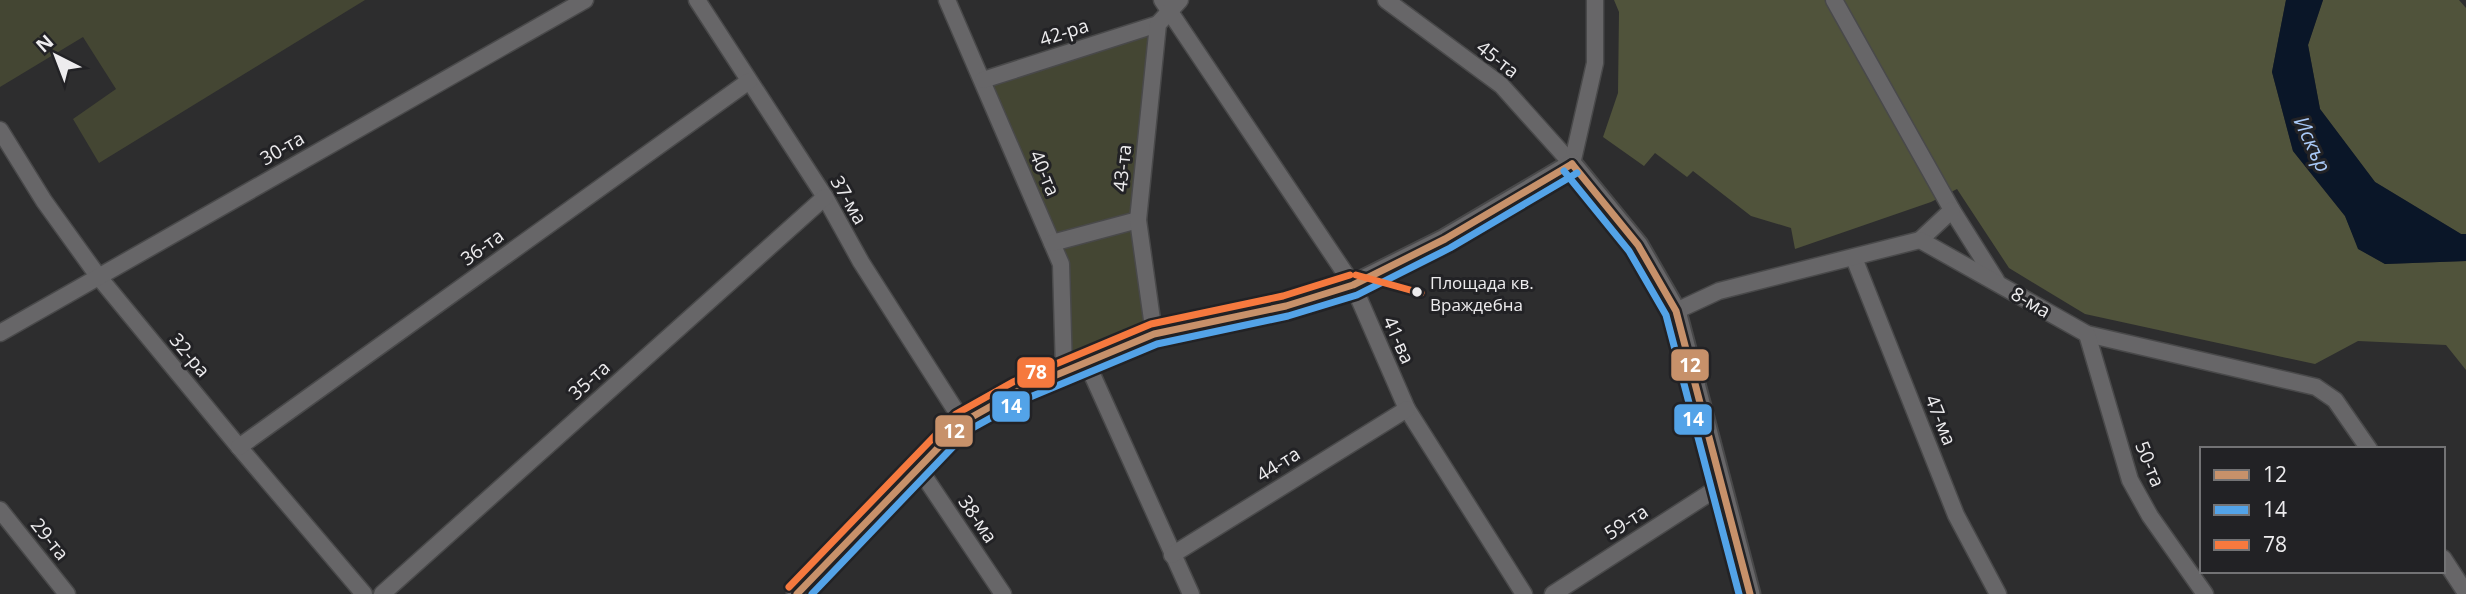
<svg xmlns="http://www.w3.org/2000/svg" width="2466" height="594" font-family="'Open Sans',sans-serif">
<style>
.green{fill:#444633}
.forest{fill:#50533b}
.water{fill:#0a1628}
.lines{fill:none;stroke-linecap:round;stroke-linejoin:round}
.minor-casing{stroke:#49494a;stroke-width:19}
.tertiary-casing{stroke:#49494a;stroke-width:23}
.minor{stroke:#676668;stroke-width:16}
.tertiary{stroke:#676668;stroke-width:19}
.bus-1-casing{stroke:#222225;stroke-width:12}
.bus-2-casing{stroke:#222225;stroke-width:12}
.bus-3-casing{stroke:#222225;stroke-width:12}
.bus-1{stroke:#c7916a;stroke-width:7}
.bus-2{stroke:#53a3e8;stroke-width:7}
.bus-3{stroke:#f6793e;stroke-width:7}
.bus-dot{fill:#edecee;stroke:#222225;stroke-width:2.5}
.labels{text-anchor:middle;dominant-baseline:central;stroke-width:6;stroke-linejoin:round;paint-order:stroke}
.bus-label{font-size:17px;fill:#edecee;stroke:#222225;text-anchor:start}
.street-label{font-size:19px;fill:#edecee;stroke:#222225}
.water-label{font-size:21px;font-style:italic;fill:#aacaf8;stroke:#222225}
.line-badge{stroke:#222225;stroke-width:2.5}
.badge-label{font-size:19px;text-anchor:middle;font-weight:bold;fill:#fff}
</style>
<rect width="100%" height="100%" fill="#2d2d2e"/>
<g class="green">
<polygon points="0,0 365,0 99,163 73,119 116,89 83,37 0,87"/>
<polygon points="1158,24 1138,220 1154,334 1064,371 1061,264 983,80"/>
</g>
<g class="forest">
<polygon points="1614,0 2286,0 2272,72 2293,151 2345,216 2359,249 2385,264 2466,261 2466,370 2446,345 2358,341 2315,364 2085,314 2009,268 1957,189 1931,202 1795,249 1791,228 1751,216 1693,171 1687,177 1655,153 1644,166 1603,137 1618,93 1619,12"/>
<polygon points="2323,0 2459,0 2466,8 2466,234 2461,234 2375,182 2320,109 2308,45"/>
</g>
<polygon class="water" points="2286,0 2323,0 2308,45 2320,109 2375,182 2461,234 2466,234 2466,261 2385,264 2358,249 2345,216 2293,151 2272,72"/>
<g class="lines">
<defs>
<g id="minor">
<polyline points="697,0 825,197 861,262 963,422"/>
<polyline points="947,0 1061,264 1064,371"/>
<polyline points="1162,0 1353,285 1407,409 1524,594"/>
<polyline points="1386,0 1501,85 1572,164"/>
<polyline points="1834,0 1952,210 1996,280"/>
<polyline points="983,80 1158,24"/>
<polyline points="0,130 44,201 98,276 239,447 364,594"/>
<polyline points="1572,164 1595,63 1595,0"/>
<polyline points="1920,240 1952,210"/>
<polyline points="1052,243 1138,220"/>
<polyline points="1854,258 1956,515 1998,594"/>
<polyline points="1676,311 1719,291 1920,240 2087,334 2316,387 2335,400 2369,449"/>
<polyline points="0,333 585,0"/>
<polyline points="1154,334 1138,220 1158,24 1180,0"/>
<polyline points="2087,334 2130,480 2150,516 2205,594"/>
<polyline points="1086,361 1191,594"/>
<polyline points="239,447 749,81"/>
<polyline points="918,467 1003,594"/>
<polyline points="0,510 67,594"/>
<polyline points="1172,555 1407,409"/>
<polyline points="2443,558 2466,593"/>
<polyline points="382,594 825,197"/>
<polyline points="1553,594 1722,485"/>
</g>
<polyline id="tertiary" points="797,594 963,422 1018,391 1154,334 1286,306 1353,285 1445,239 1572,164 1638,245 1676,311 1750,594"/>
</defs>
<use href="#minor" class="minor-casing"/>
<use href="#tertiary" class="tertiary-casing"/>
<use href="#minor" class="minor"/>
<use href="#tertiary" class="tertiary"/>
<defs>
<g id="bus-1">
<polyline points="1572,164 1638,245 1676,311 1750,594"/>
<polyline points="797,594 963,422 1018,391 1154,334 1286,306 1353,285 1445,239 1572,164"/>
</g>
<g id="bus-2">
<polyline points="1564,171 1629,251 1666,315 1739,594"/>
<polyline points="812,594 969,430 1023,400 1157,344 1288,316 1357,295 1450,248 1577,173"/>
</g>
<g id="bus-3">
<polyline points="1356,275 1421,293"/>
<polyline points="789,587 956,414 1013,382 1151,324 1283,296 1350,275"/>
</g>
</defs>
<use href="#bus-1" class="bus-1-casing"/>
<use href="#bus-2" class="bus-2-casing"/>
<use href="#bus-3" class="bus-3-casing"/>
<use href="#bus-1" class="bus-1"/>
<use href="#bus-2" class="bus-2"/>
<use href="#bus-3" class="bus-3"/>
</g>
<circle class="bus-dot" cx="1417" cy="292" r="6"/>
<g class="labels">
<g class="bus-label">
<text x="1430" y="282">Площада кв.<tspan x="1430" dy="22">Враждебна</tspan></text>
</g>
<g class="street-label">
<text transform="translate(1064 32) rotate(-18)">42-ра</text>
<text transform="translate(1498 59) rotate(38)">45-та</text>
<text transform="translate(282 148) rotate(-30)">30-та</text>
<text transform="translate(1122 168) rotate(-84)">43-та</text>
<text transform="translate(1045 173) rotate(67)">40-та</text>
<text transform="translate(849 200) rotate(60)">37-ма</text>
<text transform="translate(482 247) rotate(-36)">36-та</text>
<text transform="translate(2031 302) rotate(30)">8-ма</text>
<text transform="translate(1399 340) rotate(66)">41-ва</text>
<text transform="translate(190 355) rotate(50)">32-ра</text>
<text transform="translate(589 380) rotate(-42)">35-та</text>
<text transform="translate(1941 420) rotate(68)">47-ма</text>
<text transform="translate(1278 464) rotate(-32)">44-та</text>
<text transform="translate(2150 464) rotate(68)">50-та</text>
<text transform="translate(978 519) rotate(56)">38-ма</text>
<text transform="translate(1626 522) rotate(-33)">59-та</text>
<text transform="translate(50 539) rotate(51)">29-та</text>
</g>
<g class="water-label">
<text transform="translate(2313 144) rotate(65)">Искър</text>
</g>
</g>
<g class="line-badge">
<rect x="1670" y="348" width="40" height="34" rx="7" fill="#c7916a"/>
<rect x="1016" y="356" width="40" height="33" rx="7" fill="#f6793e"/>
<rect x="991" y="390" width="40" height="33" rx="7" fill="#53a3e8"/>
<rect x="1673" y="403" width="40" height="33" rx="7" fill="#53a3e8"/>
<rect x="934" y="414" width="40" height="34" rx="7" fill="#c7916a"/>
</g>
<g class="badge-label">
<text x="1690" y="372">12</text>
<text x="1036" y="379">78</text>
<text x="1011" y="413">14</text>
<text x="1693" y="426">14</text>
<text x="954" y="438">12</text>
</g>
<rect x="2200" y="447" width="245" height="126" fill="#222225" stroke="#737375" stroke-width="2"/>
<rect x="2214" y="470" width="35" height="10" fill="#c7916a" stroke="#737375" stroke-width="2"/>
<text x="2263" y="482" font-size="21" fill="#edecee">12</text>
<rect x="2214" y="505" width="35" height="10" fill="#53a3e8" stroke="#737375" stroke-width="2"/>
<text x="2263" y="517" font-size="21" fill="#edecee">14</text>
<rect x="2214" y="540" width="35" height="10" fill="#f6793e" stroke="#737375" stroke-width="2"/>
<text x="2263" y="552" font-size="21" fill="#edecee">78</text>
<g transform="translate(56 56) rotate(318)" stroke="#222225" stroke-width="5" paint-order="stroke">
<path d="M0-5L12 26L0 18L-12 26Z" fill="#edecee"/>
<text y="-10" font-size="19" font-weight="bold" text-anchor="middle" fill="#edecee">N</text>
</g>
</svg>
